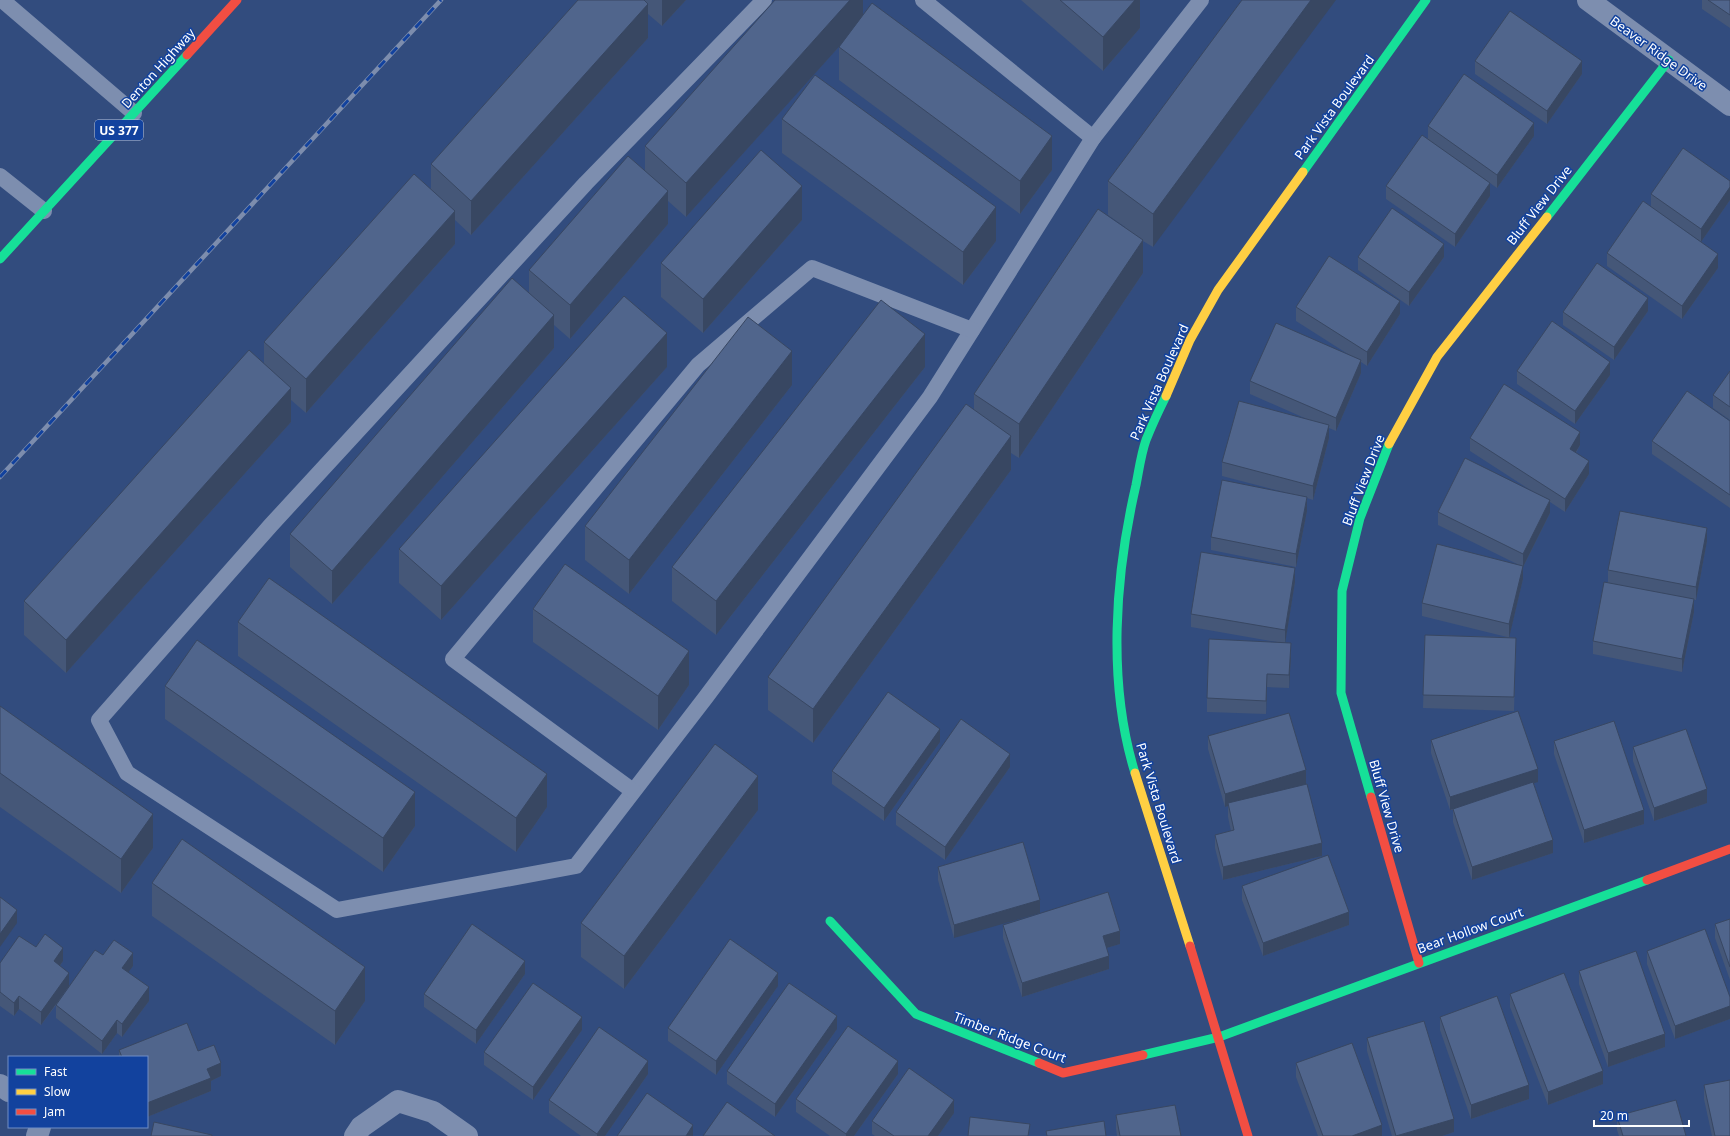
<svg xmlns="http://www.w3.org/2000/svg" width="1730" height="1136" font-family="'Noto Sans',sans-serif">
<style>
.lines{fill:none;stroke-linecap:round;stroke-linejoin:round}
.lane{stroke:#7d8eaf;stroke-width:16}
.street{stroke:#7d8eaf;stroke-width:22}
.fast{stroke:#16e098;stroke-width:9}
.slow{stroke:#ffcf43;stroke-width:9}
.jam{stroke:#f24e42;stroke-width:9}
.rail-casing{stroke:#7d8dad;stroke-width:4.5}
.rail{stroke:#12429e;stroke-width:3;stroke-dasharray:9;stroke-linecap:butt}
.wall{fill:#455778}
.shaded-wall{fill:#384762}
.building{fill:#50658c;stroke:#384762}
.labels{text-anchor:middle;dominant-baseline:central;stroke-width:3;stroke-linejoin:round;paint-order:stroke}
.shield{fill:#12429e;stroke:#b8c6e2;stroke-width:1}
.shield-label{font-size:12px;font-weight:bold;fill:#fff}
.street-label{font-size:13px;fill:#fff;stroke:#12429e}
</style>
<rect width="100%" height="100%" fill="#324c7e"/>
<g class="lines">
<g class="lane">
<polyline points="2,0 134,113"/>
<polyline points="764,0 586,183 271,525 99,720 127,773 337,910 576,866 706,697 930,397 1093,138 1201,0"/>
<polyline points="923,0 1093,138"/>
<polyline points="0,176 44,211"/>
<polyline points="633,791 453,659 698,365 812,268 972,330"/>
</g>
<g class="street">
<polyline points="1588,0 1730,105"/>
<polyline points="0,1085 9,1091"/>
<polyline points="37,1136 40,1127"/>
<polyline points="355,1136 361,1127 398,1101 433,1112 467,1136"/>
</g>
<g class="fast">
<polyline points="1303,172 1426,0"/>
<polyline points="1547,217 1669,60"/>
<polyline points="0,259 187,55"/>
<path d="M1135,773C1107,683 1115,575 1136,485C1139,470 1141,454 1146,440C1152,425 1159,410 1166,396"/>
<polyline points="1371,797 1341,693 1342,591 1360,518 1389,444"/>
<polyline points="830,921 916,1014 1039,1063"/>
<polyline points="1143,1055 1219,1037 1647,880"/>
</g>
<g class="slow">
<polyline points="1166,396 1190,340 1218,290 1303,172"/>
<polyline points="1389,444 1437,357 1547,217"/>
<polyline points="1135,773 1190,946"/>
</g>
<g class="jam">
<polyline points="187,55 237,0"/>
<polyline points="1371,797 1419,963"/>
<polyline points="1647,880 1730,849"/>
<polyline points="1190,946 1248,1136"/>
<polyline points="1039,1063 1063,1073 1143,1055"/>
</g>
<defs>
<polyline id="rail" points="0,477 441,0"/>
</defs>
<use href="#rail" class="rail-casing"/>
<use href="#rail" class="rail"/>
</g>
<g class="wall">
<polygon points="578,0 686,0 662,26 648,14 648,38 471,235 455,220 455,244 306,413 291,400 291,422 66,673 24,635 24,601 264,364 264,342 431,189 431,164"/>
<polygon points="863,0 863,16 1052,170 1020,214 839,80 839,47 844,41 686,217 668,201 668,224 570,339 554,325 554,348 332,604 290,567 290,534 529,292 529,270 645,170 645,146"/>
<polygon points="1021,0 1140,0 1140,28 1103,71"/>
<polygon points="1242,0 1153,247 1143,241 1143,273 1019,458 1011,453 1011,470 813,743 768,710 768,677 974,410 974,394 1125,227 1108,215 1108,181"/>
<polygon points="1702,0 1730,0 1730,28 1702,9"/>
<polygon points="1475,61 1582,74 1547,124 1475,74"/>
<polygon points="782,119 996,241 963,285 782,153"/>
<polygon points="1428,126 1534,136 1497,188 1490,183 1490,196 1455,247 1386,199 1386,186 1428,139"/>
<polygon points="1730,181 1730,200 1701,242 1651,207 1651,194"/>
<polygon points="802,220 703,333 661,297 661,263"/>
<polygon points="1607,253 1718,268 1682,319 1607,266"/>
<polygon points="1358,257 1444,257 1409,306 1358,270"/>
<polygon points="1296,307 1400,314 1367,366 1361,362 1361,373 1336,431 1329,428 1329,438 1313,500 1307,498 1307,511 1296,567 1211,550 1211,537 1295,495 1222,476 1222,462 1309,420 1250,394 1250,381 1351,356 1296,321"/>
<polygon points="1648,311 1614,360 1563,325 1563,312"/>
<polygon points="667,367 441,620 399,583 399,549"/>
<polygon points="925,367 716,635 672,601 672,567"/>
<polygon points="1517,371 1610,375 1575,424 1517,384"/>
<polygon points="1730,371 1730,420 1713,408 1713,395"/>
<polygon points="792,385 629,594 585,560 585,526"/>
<polygon points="1730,421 1730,508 1652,454 1652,441"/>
<polygon points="1470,438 1580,445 1576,453 1589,474 1565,512 1550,502 1550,513 1523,567 1523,579 1509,637 1516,638 1514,711 1423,708 1425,635 1507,637 1422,616 1422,603 1517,564 1438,525 1438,512 1535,493 1470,451"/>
<polygon points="1707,541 1696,600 1694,600 1694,612 1682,672 1593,654 1593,641 1608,582 1608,570"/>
<polygon points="1295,582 1285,643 1291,656 1289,688 1267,687 1266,714 1207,712 1207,698 1277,642 1191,627 1191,614"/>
<polygon points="533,609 689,685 658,730 533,642"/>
<polygon points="238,622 547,807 516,852 238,656"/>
<polygon points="165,686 415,826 383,872 165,719"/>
<polygon points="0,706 153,848 121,893 0,807"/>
<polygon points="1208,736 1306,784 1293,787 1322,856 1223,880 1215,848 1215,835 1231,831 1228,817 1228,806 1225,807 1208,749"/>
<polygon points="1431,740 1538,782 1533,783 1553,853 1472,880 1453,822 1453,810 1450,810 1431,753"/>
<polygon points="1554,741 1644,824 1584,843 1554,754"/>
<polygon points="940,742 884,821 832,784 832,771"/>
<polygon points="1633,747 1707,803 1654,821 1633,761"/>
<polygon points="1010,767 945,860 896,825 896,812"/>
<polygon points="758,810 624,989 581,957 581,923"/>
<polygon points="1023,842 954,938 938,880 938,867"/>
<polygon points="152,883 365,1001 335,1045 152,916"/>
<polygon points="1242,886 1349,925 1263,956 1242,900"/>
<polygon points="1730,919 1730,980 1715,938 1715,924"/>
<polygon points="1003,925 1120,944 1106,948 1109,969 1022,997 1003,938"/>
<polygon points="36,947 63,961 60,966 69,986 103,955 133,966 128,972 149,1001 122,1037 117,1033 102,1054 56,1018 56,1005 41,1025 19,1009 14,1016 0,1006 0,963"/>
<polygon points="1647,951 1730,997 1730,1019 1675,1039 1647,964"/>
<polygon points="1579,971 1665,1047 1608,1067 1579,984"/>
<polygon points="525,974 476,1044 424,1007 424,994"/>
<polygon points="778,986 716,1075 668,1041 668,1028"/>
<polygon points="1510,994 1603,1084 1548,1105 1510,1007"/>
<polygon points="1440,1017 1529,1099 1471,1119 1440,1030"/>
<polygon points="837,1029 775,1117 727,1084 727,1071"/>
<polygon points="582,1030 533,1100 484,1065 484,1052"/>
<polygon points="1367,1038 1454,1132 1442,1136 1392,1136 1367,1051"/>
<polygon points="119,1050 198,1051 221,1076 211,1081 211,1091 147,1117 147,1057 119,1057"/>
<polygon points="1296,1063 1382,1136 1318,1136 1296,1077"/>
<polygon points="648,1074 605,1136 581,1136 549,1113 549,1100"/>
<polygon points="898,1074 854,1136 830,1136 796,1112 796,1099"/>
<polygon points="1704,1085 1730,1136 1712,1136 1704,1099"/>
<polygon points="954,1113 938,1136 875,1136 872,1134 872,1121"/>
<polygon points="1116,1115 1181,1136 1117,1136 1116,1129"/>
<polygon points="1617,1116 1686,1136 1619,1136 1617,1130"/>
</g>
<g class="shaded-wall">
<polygon points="662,0 686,0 662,26"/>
<polygon points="850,0 863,0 863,20 686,217 686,183"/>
<polygon points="1135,0 1140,0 1140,28 1103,71 1103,37"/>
<polygon points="1311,0 1336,0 1153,247 1153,214"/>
<polygon points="648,4 648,38 471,235 471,201"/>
<polygon points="1582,61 1582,74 1547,124 1547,111"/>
<polygon points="1534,123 1534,136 1497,188 1497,175"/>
<polygon points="1052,136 1052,170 1020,214 1020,181"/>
<polygon points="1490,183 1490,196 1455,247 1455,234"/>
<polygon points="802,186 802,220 703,333 703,299"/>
<polygon points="1730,187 1730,200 1701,242 1701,229"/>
<polygon points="668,191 668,224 570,339 570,305"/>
<polygon points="996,207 996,241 963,285 963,252"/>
<polygon points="455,211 455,244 306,413 306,379"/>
<polygon points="1143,240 1143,273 1019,458 1019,424"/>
<polygon points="1444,244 1444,257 1409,306 1409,292"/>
<polygon points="1718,254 1718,268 1682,319 1682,306"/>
<polygon points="1648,298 1648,311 1614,360 1614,347"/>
<polygon points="1400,301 1400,314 1367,366 1367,352"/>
<polygon points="554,315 554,348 332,604 332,571"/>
<polygon points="667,333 667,367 441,620 441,586"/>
<polygon points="925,334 925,367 716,635 716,601"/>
<polygon points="792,351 792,385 629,594 629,560"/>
<polygon points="1361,360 1361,373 1336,431 1336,418"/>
<polygon points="1610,362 1610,375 1575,424 1575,411"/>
<polygon points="291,388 291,422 66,673 66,640"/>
<polygon points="1329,425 1329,438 1313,500 1313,486"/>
<polygon points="1580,432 1580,445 1570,462 1570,449"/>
<polygon points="1011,436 1011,470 813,743 813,709"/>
<polygon points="1589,461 1589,474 1565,512 1565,499"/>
<polygon points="1307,497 1307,511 1296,567 1296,554"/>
<polygon points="1550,500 1550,513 1523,567 1523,579 1509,638 1509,624 1523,566 1523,554"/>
<polygon points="1707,528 1707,541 1696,600 1696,587"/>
<polygon points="1295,568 1295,582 1285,644 1285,630"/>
<polygon points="1694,599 1694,612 1682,672 1682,659"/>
<polygon points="1291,643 1291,656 1289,688 1289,675"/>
<polygon points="689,651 689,685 658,730 658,696"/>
<polygon points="1267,674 1267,687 1266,714 1266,701"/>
<polygon points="940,729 940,742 884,821 884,808"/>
<polygon points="1010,754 1010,767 945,860 945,847"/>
<polygon points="1538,769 1538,782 1450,810 1450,797"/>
<polygon points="1306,770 1306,784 1228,806 1228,803 1228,806 1225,807 1225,794"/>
<polygon points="547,774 547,807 516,852 516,818"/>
<polygon points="758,776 758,810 624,989 624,956"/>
<polygon points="1707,789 1707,803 1654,821 1654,808"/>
<polygon points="415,792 415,826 383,872 383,838"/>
<polygon points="1644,810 1644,824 1584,843 1584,830"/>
<polygon points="153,814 153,848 121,893 121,859"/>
<polygon points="1553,840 1553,853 1472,880 1472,867"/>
<polygon points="1322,843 1322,856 1223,880 1223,867"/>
<polygon points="1040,900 1040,913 954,938 954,925"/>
<polygon points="17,910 17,923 0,947 0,934"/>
<polygon points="1349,912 1349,925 1263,956 1263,943"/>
<polygon points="1120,931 1120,944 1103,949 1103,936"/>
<polygon points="63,948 63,961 54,974 54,961"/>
<polygon points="133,953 133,966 122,981 122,968"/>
<polygon points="1109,956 1109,969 1022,997 1022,983"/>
<polygon points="525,961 525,974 476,1044 476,1030"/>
<polygon points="365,967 365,1001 335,1045 335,1011"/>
<polygon points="69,973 69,986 41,1025 41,1012"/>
<polygon points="778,973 778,986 716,1075 716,1061"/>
<polygon points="149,987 149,1001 122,1037 122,1024"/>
<polygon points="19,996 19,1009 14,1016 14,1003"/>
<polygon points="1730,1006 1730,1019 1675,1039 1675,1026"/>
<polygon points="837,1016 837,1029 775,1117 775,1104"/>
<polygon points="582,1017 582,1030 533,1100 533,1087"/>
<polygon points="117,1020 117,1033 102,1054 102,1041"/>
<polygon points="1665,1034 1665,1047 1608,1067 1608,1053"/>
<polygon points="648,1061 648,1074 605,1136 597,1136 597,1134"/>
<polygon points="898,1061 898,1074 854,1136 846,1136 846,1134"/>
<polygon points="221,1063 221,1076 211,1081 211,1091 147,1117 147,1103 207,1069"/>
<polygon points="1603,1071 1603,1084 1548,1105 1548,1092"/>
<polygon points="1529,1085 1529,1099 1471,1119 1471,1105"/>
<polygon points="954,1100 954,1113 938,1136 928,1136"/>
<polygon points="1454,1119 1454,1132 1442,1136 1397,1136"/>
<polygon points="693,1125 693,1136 686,1136"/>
<polygon points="1382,1125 1382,1136 1352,1136"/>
</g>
<g class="building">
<polygon points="578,0 644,0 648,4 471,201 431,164"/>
<polygon points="775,0 850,0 686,183 645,146"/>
<polygon points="1060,0 1135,0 1103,37"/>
<polygon points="1242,0 1311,0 1153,214 1108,181"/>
<polygon points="1708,0 1730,0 1730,15"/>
<polygon points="872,3 1052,136 1020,181 839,47"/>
<polygon points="1510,11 1582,61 1547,111 1475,61"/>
<polygon points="1464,74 1534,123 1497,175 1428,126"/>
<polygon points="815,75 996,207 963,252 782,119"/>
<polygon points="1422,135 1490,183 1455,234 1386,186"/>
<polygon points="1683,148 1730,181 1730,187 1701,229 1651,194"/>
<polygon points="761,150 802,186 703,299 661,263"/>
<polygon points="628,156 668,191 570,305 529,270"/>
<polygon points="414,174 455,211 306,379 264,342"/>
<polygon points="1643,201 1718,254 1682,306 1607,253"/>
<polygon points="1392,208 1444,244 1409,292 1358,257"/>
<polygon points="1098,209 1143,240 1019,424 974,394"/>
<polygon points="1329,256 1400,301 1367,352 1296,307"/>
<polygon points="1597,263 1648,298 1614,347 1563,312"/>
<polygon points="512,278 554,315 332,571 290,534"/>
<polygon points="624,296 667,333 441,586 399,549"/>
<polygon points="881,300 925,334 716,601 672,567"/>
<polygon points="748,317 792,351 629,560 585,526"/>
<polygon points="1552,321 1610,362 1575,411 1517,371"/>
<polygon points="1276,323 1361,360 1336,418 1250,381"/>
<polygon points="249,350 291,388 66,640 24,601"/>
<polygon points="1730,371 1730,407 1713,395"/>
<polygon points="1504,384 1580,432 1570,449 1589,461 1565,499 1470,438"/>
<polygon points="1687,391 1730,421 1730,495 1652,441"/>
<polygon points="1239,401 1329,425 1313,486 1222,462"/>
<polygon points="966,404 1011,436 813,709 768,677"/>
<polygon points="1465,458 1550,500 1523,554 1438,512"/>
<polygon points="1222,480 1307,497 1296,554 1211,537"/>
<polygon points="1620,511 1707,528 1696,587 1608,570"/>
<polygon points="1437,544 1523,566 1509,624 1422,603"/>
<polygon points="1201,552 1295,568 1285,630 1191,614"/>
<polygon points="565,564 689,651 658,696 533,609"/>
<polygon points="269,578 547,774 516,818 238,622"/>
<polygon points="1604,582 1694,599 1682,659 1593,641"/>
<polygon points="1425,635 1516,638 1514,697 1423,695"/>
<polygon points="1209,639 1291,643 1289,675 1267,674 1266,701 1207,698"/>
<polygon points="197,640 415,792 383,838 165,686"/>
<polygon points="888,692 940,729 884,808 832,771"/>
<polygon points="0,706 153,814 121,859 0,773"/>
<polygon points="1518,711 1538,769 1450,797 1431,740"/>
<polygon points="1289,713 1306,770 1225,794 1208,736"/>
<polygon points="961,719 1010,754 945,847 896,812"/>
<polygon points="1614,721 1644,810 1584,830 1554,741"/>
<polygon points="1686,729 1707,789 1654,808 1633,747"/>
<polygon points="715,744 758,776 624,956 581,923"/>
<polygon points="1533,782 1553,840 1472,867 1453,809"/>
<polygon points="1307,784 1322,843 1223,867 1215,835 1234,830 1228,803"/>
<polygon points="182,839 365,967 335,1011 152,883"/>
<polygon points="1023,842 1040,900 954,925 938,867"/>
<polygon points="1328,855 1349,912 1263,943 1242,886"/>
<polygon points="1108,892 1120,931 1103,936 1109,956 1022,983 1003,925"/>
<polygon points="0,897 17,910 0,934"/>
<polygon points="1730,919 1730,967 1715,924"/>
<polygon points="472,924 525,961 476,1030 424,994"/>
<polygon points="1705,929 1730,997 1730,1006 1675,1026 1647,951"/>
<polygon points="45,934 63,948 54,961 69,973 41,1012 19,996 14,1003 0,992 0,963 19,936 36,947"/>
<polygon points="730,939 778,973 716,1061 668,1028"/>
<polygon points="114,940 133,953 122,968 149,987 122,1024 117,1020 102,1041 56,1005 95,950 103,955"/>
<polygon points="1636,951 1665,1034 1608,1053 1579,971"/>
<polygon points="1564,973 1603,1071 1548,1092 1510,994"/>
<polygon points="533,983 582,1017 533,1087 484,1052"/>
<polygon points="789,983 837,1016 775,1104 727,1071"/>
<polygon points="1497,996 1529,1085 1471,1105 1440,1017"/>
<polygon points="1424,1021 1454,1119 1396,1136 1367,1038"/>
<polygon points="187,1023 198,1051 214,1045 221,1063 207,1069 211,1078 147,1103 147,1057 122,1057 119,1050"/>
<polygon points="848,1026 898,1061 846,1134 796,1099"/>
<polygon points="599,1027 648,1061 597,1134 549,1100"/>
<polygon points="1352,1043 1382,1125 1352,1136 1323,1136 1296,1063"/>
<polygon points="909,1068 954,1100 928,1136 894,1136 872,1121"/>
<polygon points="1730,1080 1730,1136 1715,1136 1704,1085"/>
<polygon points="647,1093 693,1125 686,1136 617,1136"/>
<polygon points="1676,1100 1686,1136 1623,1136 1617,1116"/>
<polygon points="727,1102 775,1136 703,1136"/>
<polygon points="1175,1105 1181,1136 1120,1136 1116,1115"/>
<polygon points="970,1117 1030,1124 1028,1136 968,1136"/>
<polygon points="1104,1121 1106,1136 1047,1136 1046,1131"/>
<polygon points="154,1122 212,1135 212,1136 151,1136"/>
</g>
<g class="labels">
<rect class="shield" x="95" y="120" width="48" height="20" rx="3"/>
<g class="shield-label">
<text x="119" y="130">US 377</text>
</g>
<g class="street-label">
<text transform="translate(1659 53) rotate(36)">Beaver Ridge Drive</text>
<text transform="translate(158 68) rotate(-48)">Denton Highway</text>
<text transform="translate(1334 107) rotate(-54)">Park Vista Boulevard</text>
<text transform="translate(1539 205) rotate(-52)">Bluff View Drive</text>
<text transform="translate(1159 382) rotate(-66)">Park Vista Boulevard</text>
<text transform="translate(1363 480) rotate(-69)">Bluff View Drive</text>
<text transform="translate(1159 803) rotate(73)">Park Vista Boulevard</text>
<text transform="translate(1387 806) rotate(74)">Bluff View Drive</text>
<text transform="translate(1470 930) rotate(-20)">Bear Hollow Court</text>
<text transform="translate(1010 1037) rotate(21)">Timber Ridge Court</text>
</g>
</g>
<rect x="8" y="1056" width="140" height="72" fill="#12429e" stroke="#718ec5"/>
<rect x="16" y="1069" width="20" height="6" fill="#16e098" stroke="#718ec5"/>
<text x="44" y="1076" font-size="12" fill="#ffffff">Fast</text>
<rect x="16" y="1089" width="20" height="6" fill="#ffcf43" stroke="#718ec5"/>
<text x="44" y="1096" font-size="12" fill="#ffffff">Slow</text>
<rect x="16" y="1109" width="20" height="6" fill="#f24e42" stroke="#718ec5"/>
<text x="44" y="1116" font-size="12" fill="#ffffff">Jam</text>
<path d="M1594 1120v6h95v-6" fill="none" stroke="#ffffff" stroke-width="2"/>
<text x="1600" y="1120" font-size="12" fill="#ffffff" stroke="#12429e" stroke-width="3" paint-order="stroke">20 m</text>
</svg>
